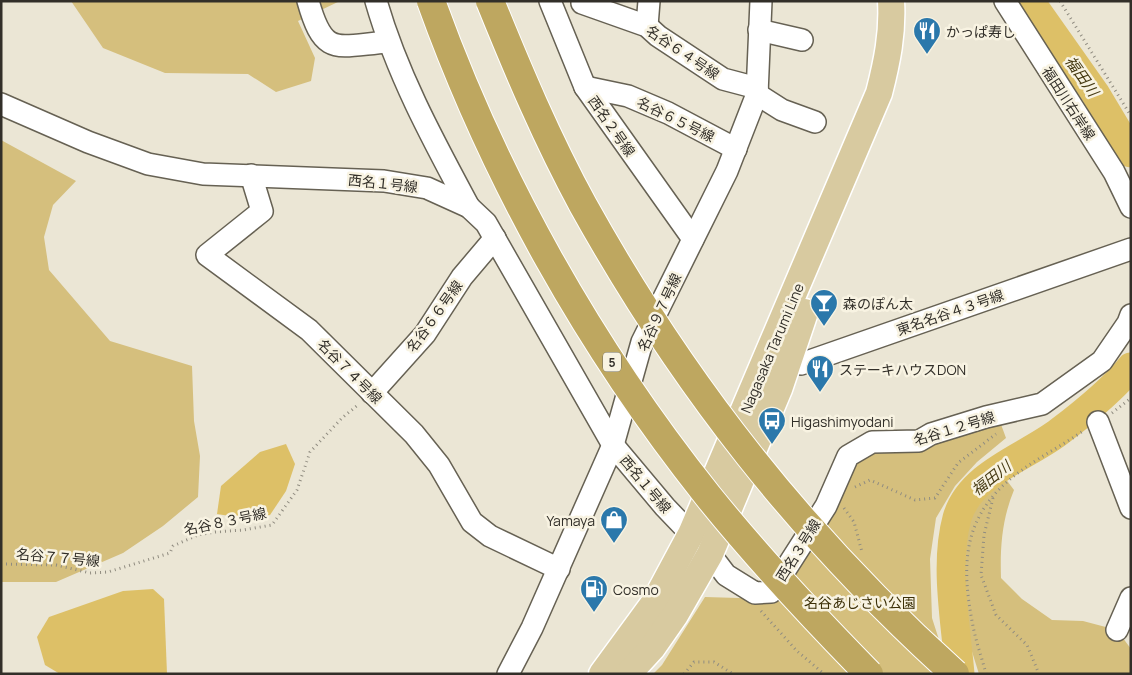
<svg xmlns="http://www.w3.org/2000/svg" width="1132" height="675" font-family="Manrope,'Noto Sans JP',sans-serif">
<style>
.green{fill:#d5bf7d}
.water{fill:#ddc067}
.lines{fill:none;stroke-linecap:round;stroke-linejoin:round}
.river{stroke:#ddc067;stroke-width:29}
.minor-casing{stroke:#666153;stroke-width:24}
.major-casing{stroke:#fff;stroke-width:29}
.path{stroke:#908c80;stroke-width:3;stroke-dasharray:1 4;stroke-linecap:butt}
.minor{stroke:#fff;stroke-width:21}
.major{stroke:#d8caa0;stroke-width:26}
.highway-bridge-casing{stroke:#fff;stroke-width:30;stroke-linecap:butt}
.highway-bridge{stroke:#bea760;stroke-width:28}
.labels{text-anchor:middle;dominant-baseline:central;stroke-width:5;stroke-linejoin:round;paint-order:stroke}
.shield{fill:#f8f3e2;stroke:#6d6a60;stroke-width:1}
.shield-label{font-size:12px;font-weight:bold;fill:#322f29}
.poi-label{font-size:14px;fill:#322f29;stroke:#f8f3e2;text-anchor:start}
.street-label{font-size:14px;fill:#322f29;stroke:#f8f3e2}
.park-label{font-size:14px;fill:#3c3008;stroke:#f8f3e2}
.water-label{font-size:15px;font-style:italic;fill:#473b14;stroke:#f8f3e2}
</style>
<rect width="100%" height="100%" fill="#ebe6d5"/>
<g class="green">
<polygon points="71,1 340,1 298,21 315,58 311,81 276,92 248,74 165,73 103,48"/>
<polygon points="1,140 76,181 53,205 44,237 49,270 110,341 192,366 194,421 200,456 198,497 163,526 123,553 56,582 1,582"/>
<polygon points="999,419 1006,438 977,462 955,486 936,518 930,559 932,618 950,674 653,674 662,665 705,597 771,599 858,456"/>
<path d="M1002,474L1014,490C1002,519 1000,547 1001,578L1022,599L1052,620L1083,621L1117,630L1131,649V674H979L969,642L961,589L959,549L966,522Z"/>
</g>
<g class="water">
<polygon points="286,444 295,464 286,491 270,515 248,519 217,514 221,486 260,452"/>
<polygon points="153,589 164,599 167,674 60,674 45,665 37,637 49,617 123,591"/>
</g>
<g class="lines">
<g class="river">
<polyline points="1030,1 1095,93 1131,153"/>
<path d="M960,674C956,626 944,565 957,518C970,473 1027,457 1060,431C1085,412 1111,391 1131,367"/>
</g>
<defs>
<g id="minor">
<path d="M308,1C324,58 336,46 388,42"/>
<path d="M376,1C397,74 433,140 469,207"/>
<polyline points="550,1 585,87 693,239"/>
<polyline points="1005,1 1114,172 1131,207"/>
<polyline points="582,3 647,26 658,36 723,79 757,88"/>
<polyline points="647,26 649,1"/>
<polyline points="759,30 802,40"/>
<polyline points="585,87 628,96 668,113 736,149"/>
<polyline points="757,94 782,110 815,122"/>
<polyline points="1,104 88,142 148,164 203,174 384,181 427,188 469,207 486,223 613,445 665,507 710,554 726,575 755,593 771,592 826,506 848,456 872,442 919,441 931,434 986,417 1042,404 1102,361 1128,323 1131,315"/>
<polyline points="251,175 262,211 207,255 309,330 414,434 439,465 472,522 490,536 559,569"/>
<polyline points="774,354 801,364 1131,249"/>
<polyline points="372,393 425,334 462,277 495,238"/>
<polyline points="1098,422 1131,508"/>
<polyline points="1117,630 1131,598"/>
<polyline points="508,674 532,628 613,445 642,342 727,171 757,94 761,1"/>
</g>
<g id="major">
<path d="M602,674L654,603L691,534L879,93C887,62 893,33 891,1"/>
<polyline points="628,674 652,648 675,615 710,554 779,389 805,312"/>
</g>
</defs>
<use href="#minor" class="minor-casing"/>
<use href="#major" class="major-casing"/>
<g class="path">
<polyline points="1060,1 1131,116"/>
<polyline points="1112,413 1131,398"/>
<polyline points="855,487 870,480 915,500 935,498 958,463 996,434"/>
<polyline points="993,498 984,535 981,575 996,615 1027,645 1039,674"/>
<polyline points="844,508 854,522 862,552"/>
<polyline points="1,564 56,565 90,573 108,572 170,553 173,546 198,535 215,532 243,530 272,525 297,490 310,452 342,418 359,404"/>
<polyline points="761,611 797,651 824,674"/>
<polyline points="684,674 694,662 714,662 733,674"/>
<path d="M986,674C982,658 976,642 973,626C960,561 963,512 1022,470C1041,456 1063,445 1083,431"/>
</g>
<use href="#minor" class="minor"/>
<use href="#major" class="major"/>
<defs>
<g id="highway-bridge">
<path d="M431,1C495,179 590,348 708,496C758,558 813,617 869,674"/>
<path d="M490,1C518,70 547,139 583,205C683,385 802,536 955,674"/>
</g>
</defs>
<use href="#highway-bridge" class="highway-bridge-casing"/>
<use href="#highway-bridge" class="highway-bridge"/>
</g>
<defs>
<symbol id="restaurant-pin" viewBox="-11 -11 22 30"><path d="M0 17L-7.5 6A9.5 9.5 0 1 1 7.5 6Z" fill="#2b78ab" stroke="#f8f3e2"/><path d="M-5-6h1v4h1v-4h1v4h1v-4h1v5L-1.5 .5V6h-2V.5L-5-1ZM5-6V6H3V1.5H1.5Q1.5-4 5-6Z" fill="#fff"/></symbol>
<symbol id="bar-pin" viewBox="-11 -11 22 30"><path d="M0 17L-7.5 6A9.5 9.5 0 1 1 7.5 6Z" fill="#2b78ab" stroke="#f8f3e2"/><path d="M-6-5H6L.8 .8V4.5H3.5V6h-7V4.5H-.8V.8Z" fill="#fff"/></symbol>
<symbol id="bus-pin" viewBox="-11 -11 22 30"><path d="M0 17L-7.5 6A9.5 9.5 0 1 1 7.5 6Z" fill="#2b78ab" stroke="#f8f3e2"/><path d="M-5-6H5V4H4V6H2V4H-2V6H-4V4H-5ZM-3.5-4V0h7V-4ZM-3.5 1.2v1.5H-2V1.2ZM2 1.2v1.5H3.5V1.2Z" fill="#fff"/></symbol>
<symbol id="shop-pin" viewBox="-11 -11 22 30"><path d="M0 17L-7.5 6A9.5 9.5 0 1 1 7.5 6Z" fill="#2b78ab" stroke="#f8f3e2"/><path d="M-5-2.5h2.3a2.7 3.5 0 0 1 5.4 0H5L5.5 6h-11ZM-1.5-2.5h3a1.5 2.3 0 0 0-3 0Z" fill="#fff"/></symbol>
<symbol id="fuel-pin" viewBox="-11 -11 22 30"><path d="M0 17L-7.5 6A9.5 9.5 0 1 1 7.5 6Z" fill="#2b78ab" stroke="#f8f3e2"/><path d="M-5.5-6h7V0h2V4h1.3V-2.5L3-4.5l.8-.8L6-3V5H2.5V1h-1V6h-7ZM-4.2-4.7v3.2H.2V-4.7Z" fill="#fff"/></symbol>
</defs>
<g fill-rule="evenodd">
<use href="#restaurant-pin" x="911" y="15" width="32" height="43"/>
<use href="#bar-pin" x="808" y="287" width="32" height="43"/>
<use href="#restaurant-pin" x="804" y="353" width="32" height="43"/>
<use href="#bus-pin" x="756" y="405" width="32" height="43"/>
<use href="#shop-pin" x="598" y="504" width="32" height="43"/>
<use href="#fuel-pin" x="578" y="573" width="32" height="43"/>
</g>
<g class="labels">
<rect class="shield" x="603" y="352.5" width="18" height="19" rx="4"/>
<g class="shield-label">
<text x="612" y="362">5</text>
</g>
<g class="poi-label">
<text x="946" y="31">かっぱ寿し</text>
<text x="843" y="303">森のぽん太</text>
<text x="839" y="369">ステーキハウスDON</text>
<text x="791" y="421">Higashimyodani</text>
<text x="595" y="520" text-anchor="end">Yamaya</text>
<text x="613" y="589">Cosmo</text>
</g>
<g class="street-label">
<text transform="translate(683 52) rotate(34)">名谷６４号線</text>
<text transform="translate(1069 103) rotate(57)">福田川右岸線</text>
<text transform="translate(676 119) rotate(26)">名谷６５号線</text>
<text transform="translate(612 126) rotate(55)">西名２号線</text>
<text transform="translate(383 183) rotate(6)">西名１号線</text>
<text transform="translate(659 312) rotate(-65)">名谷９７号線</text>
<text transform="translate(950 312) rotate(-19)">東名名谷４３号線</text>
<text transform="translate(434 316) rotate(-54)">名谷６６号線</text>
<text transform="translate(772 348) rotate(-67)">Nagasaka Tarumi Line</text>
<text transform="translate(350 371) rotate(45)">名谷７４号線</text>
<text transform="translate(954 428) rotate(-17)">名谷１２号線</text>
<text transform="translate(646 484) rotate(50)">西名１号線</text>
<text transform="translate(225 521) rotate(-12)">名谷８３号線</text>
<text transform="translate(798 550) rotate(-58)">西名３号線</text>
<text transform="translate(58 557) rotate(5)">名谷７７号線</text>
</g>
<g class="park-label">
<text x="860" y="602">名谷あじさい公園</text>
</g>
<g class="water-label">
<text transform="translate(1082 76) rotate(55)">福田川</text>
<text transform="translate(991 478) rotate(-38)">福田川</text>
</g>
</g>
<rect width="1132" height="675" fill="none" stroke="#322f29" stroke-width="5"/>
</svg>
